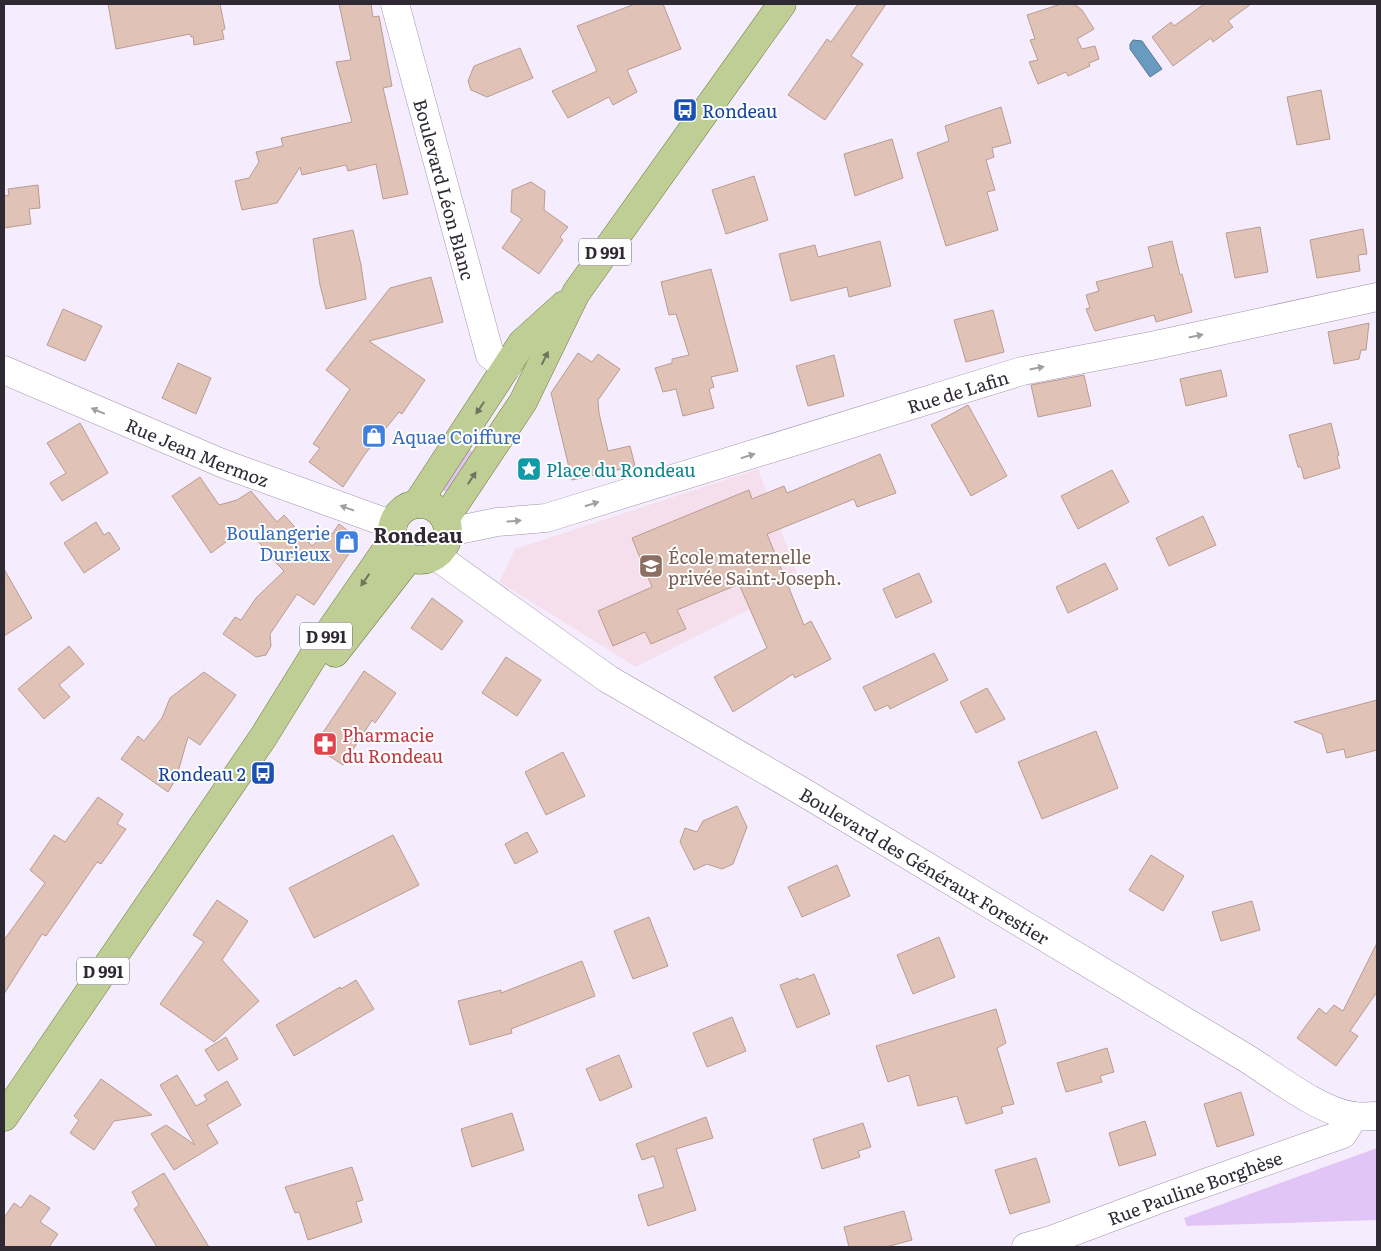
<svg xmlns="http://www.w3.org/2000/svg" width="1381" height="1251" font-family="Literata,serif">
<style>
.education{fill:#f6dfed}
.green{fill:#e1c5f7}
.water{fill:#699abf;stroke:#587895}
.building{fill:#e1c2b7;stroke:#b99b91}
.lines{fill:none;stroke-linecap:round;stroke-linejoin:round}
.minor-casing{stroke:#a092ab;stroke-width:29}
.major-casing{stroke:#717f43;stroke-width:29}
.minor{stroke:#fff;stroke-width:28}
.major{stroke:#bfce94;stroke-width:28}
.oneway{fill:#a19fa3}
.oneway2{fill:#70735f}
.labels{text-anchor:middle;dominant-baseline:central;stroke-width:4;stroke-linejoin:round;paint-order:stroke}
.shield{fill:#fefefe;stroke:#6d6970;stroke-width:1}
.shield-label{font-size:16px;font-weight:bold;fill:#2f2933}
.transit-label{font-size:18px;fill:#164399;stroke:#fefefe;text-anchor:start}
.street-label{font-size:18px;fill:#2f2933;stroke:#fefefe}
.shop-label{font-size:18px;fill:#366cbe;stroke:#fefefe;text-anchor:start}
.culture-label{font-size:18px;fill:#0d838f;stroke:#fefefe;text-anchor:start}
.education-label{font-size:18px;fill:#785e54;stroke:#fefefe;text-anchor:start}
.health-label{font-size:18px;fill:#be3a42;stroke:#fefefe;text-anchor:start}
.quarter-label{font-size:20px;font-weight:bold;fill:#2f2933;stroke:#fefefe}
</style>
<rect width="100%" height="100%" fill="#f5edfd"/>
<polygon class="education" points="758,469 801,583 636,667 499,582 515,549"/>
<g class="green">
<polygon points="466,447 478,456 449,494 441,489"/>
<polygon points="1377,1148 1377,1220 1187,1226 1184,1218"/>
</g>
<polygon class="water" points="1133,40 1142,41 1162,69 1150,77 1130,49 1130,44"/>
<g class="building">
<polygon points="108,4 220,4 225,29 222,30 224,39 194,45 193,36 191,37 190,34 116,49"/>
<polygon points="339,4 371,4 373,17 379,16 392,86 383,88 408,194 383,199 376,164 348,171 346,165 302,175 300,167 277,203 242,210 235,181 249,178 259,162 256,152 283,146 281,138 352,122 336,62 351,60"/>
<polygon points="635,4 663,4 681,49 627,70 637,92 613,105 609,97 568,118 552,91 597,71 577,26"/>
<polygon points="858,4 886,4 851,56 863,64 825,120 788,95 827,39 831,42"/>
<polygon points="1061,4 1074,4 1082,10 1094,29 1077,39 1082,49 1095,46 1099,59 1089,63 1090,66 1068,76 1066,72 1038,84 1029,62 1038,60 1030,40 1035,39 1027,15"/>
<polygon points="1204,4 1251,4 1228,21 1233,27 1213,42 1211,38 1173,66 1152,37 1171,22 1174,26"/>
<polygon points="520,48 533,78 487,97 471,90 468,81 474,66"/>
<polygon points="1321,90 1330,139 1297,145 1287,97"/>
<polygon points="1001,107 1011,143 992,148 994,157 986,160 995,190 987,192 998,230 946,246 917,153 949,141 945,126"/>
<polygon points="892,139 903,178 855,196 844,154"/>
<polygon points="754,176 768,220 726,234 712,190"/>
<polygon points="531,182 545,191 544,210 568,227 560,237 563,240 539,274 502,248 522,219 511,212 512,190"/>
<polygon points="38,185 40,208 29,209 31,224 4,228 4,196 9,195 8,189"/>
<polygon points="1260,227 1268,272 1235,278 1226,233"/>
<polygon points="1363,229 1367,254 1358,255 1360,271 1317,278 1310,240"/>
<polygon points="353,230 361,265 366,299 326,309 320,285 313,239"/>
<polygon points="880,241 891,286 849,297 847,287 791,301 779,254 815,245 818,257"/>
<polygon points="1172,241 1180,275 1182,274 1192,312 1156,322 1154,315 1095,331 1086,309 1090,308 1086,295 1099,291 1096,282 1153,267 1148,247"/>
<polygon points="711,269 738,371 711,377 714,387 709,389 714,408 683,416 676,389 663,392 655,368 672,363 672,359 689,355 676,314 669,315 661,282"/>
<polygon points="431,277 443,322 369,341 425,380 402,414 399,412 365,454 343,487 309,462 320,448 313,444 350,389 326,370 390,288"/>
<polygon points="63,309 102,326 85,361 47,345"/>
<polygon points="993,310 1004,352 966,362 954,320"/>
<polygon points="1369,323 1366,350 1361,350 1359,359 1334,364 1328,332"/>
<polygon points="578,353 592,362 598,354 620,369 598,400 599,413 608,451 630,446 635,466 572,480 551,393"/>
<polygon points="834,355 844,396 808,406 796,366"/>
<polygon points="178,363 211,378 196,414 162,398"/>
<polygon points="1221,370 1227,396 1186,406 1180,379"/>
<polygon points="1084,375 1091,406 1038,417 1031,385"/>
<polygon points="968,405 1007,476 971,496 931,425"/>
<polygon points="80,423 108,473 62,501 50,483 66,473 47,443"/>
<polygon points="1331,423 1339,455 1337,456 1340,468 1304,479 1301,467 1298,467 1289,435"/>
<polygon points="880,454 896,493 857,507 854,499 767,534 804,625 811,621 831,659 795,678 793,674 733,712 714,677 767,648 739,584 677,610 686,629 651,644 645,632 613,646 598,611 652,587 632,538 749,490 752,499 784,486 787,493"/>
<polygon points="1112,470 1129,502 1078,529 1061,496"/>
<polygon points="200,477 219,505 237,500 251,491 277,522 284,515 312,546 328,531 332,534 339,524 359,539 314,605 297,594 270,634 271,646 266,655 256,657 223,634 235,617 241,620 256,598 284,571 270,557 270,554 245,528 211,553 172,496"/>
<polygon points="1203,516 1216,545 1169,566 1156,538"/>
<polygon points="96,522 104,535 109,532 120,549 84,573 64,543"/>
<polygon points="1105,563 1118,589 1068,613 1056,587"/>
<polygon points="4,569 32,618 4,636"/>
<polygon points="919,573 932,602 896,618 883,589"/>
<polygon points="432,598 463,621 442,650 411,628"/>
<polygon points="69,646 84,664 59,685 70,697 44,719 18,689"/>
<polygon points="934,653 948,680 890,709 888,705 875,711 863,687"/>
<polygon points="506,657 541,680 517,716 482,693"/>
<polygon points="364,671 396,693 375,723 372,720 343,765 314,746"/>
<polygon points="204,672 236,695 200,745 188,737 176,779 168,792 121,759 138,736 144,741 162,718 170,698"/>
<polygon points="987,688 1005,719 976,733 960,702"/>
<polygon points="1377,700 1377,750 1346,758 1344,749 1327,753 1322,734 1294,722"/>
<polygon points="1096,731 1118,788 1042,819 1018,762"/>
<polygon points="563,752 585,796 546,815 525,772"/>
<polygon points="98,797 123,814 117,824 126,829 101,864 97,862 46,936 42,934 4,994 4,940 45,883 30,870 54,835 65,842"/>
<polygon points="737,806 747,827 733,864 722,869 707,864 694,870 680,842 685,828 697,832 703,821"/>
<polygon points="527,832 538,852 515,864 505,844"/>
<polygon points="393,835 419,885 314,938 289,888"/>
<polygon points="1151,855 1184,876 1163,911 1129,890"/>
<polygon points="837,865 850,896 802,917 788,887"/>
<polygon points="217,900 248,921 222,960 259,1001 214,1042 160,1004 204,942 193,935"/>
<polygon points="1252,901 1260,930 1221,941 1212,912"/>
<polygon points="649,917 668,966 633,979 614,931"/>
<polygon points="939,937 955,977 913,994 897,955"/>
<polygon points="1377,943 1377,992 1350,1031 1358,1036 1336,1066 1297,1038 1319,1008 1326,1014 1334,1005 1343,1011"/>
<polygon points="582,961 595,996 511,1029 512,1033 470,1045 458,1001 501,990 501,993"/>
<polygon points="814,974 830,1014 797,1028 780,985 798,978 799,980"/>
<polygon points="356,980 374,1009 294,1056 276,1025 340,987 341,989"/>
<polygon points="996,1009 1006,1043 997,1048 1014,1104 1001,1107 1003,1113 966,1124 957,1096 918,1106 909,1075 888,1082 876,1046"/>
<polygon points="732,1017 746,1051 707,1067 693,1033"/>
<polygon points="226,1037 238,1059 218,1071 205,1050"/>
<polygon points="1107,1048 1114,1072 1100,1076 1102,1082 1066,1092 1057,1063"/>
<polygon points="619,1055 632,1087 600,1101 586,1069"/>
<polygon points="177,1075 196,1106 207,1100 204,1095 227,1081 241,1105 207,1125 218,1143 174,1170 151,1134 166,1125 195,1145 160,1085"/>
<polygon points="101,1079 152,1115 114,1121 94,1150 70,1133 79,1120 74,1116"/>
<polygon points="1241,1092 1254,1135 1217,1147 1204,1104"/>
<polygon points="512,1113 524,1150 472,1167 461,1129"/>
<polygon points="706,1117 713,1138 676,1149 696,1210 648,1226 638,1195 664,1187 654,1156 642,1160 636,1144"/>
<polygon points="1145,1121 1156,1155 1119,1166 1109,1133"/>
<polygon points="863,1123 871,1147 858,1151 860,1157 822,1169 813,1139"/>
<polygon points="1036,1158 1050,1202 1010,1214 995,1170"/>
<polygon points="352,1167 363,1200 356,1202 362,1222 308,1240 299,1212 295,1213 285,1187"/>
<polygon points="164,1173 209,1247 157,1247 134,1209 139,1205 132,1192"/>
<polygon points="30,1195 50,1208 40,1222 58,1234 49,1247 4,1247 4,1218 14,1203 21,1208"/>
<polygon points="904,1211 912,1240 886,1247 849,1247 844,1227"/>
</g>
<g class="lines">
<defs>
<g id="minor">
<path id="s1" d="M395,4L490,355L507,367"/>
<path id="s2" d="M4,370L224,464L393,525"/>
<path id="s3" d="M449,532L497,522L546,518L1022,371L1151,346L1377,297"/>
<path id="s4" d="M436,556L608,679L798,789L1246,1058C1275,1076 1320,1112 1354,1116C1361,1117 1370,1116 1377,1116"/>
<path id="s5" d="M1026,1247L1051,1240L1160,1199L1343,1134L1354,1116"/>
</g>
<g id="major">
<circle cx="420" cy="532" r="28"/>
<polyline points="417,504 522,343 564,305"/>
<polyline points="445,519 523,402 576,293 782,4"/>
<polyline points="335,653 409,558"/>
<polyline points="4,1117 264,736 319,647 393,540"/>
</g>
</defs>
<use href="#minor" class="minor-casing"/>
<use href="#major" class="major-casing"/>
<use href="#minor" class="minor"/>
<use href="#major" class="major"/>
</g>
<defs><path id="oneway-solid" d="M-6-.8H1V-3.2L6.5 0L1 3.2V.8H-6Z" transform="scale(1.25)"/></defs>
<g class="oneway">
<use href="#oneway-solid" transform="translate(1196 336) rotate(-12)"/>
<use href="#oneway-solid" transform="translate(1037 368) rotate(-11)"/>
<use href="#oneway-solid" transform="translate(98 411) rotate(-157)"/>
<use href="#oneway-solid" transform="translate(748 456) rotate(-17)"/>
<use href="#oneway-solid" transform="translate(592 504) rotate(-17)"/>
<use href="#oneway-solid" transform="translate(347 508) rotate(-160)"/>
<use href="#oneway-solid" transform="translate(514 521) rotate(-5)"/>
</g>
<g class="oneway2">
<use href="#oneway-solid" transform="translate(545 358) rotate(-64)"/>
<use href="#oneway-solid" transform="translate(480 408) rotate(124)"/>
<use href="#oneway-solid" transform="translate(472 478) rotate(-56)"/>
<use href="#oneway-solid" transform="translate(365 580) rotate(125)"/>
</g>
<defs>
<symbol id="bus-square" viewBox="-11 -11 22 22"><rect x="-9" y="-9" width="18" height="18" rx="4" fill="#1a4fb4" stroke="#fefefe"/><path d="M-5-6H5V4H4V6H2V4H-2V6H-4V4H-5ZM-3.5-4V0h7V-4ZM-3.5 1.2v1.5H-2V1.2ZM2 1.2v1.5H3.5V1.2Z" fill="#fff"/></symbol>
<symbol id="shop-square" viewBox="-11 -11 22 22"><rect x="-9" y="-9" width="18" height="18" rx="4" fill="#3f7fe0" stroke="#fefefe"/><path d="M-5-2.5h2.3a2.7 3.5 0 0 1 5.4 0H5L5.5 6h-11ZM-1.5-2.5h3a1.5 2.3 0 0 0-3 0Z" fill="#fff"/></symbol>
<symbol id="sight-square" viewBox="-11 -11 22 22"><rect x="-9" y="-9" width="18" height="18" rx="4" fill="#0f9aa8" stroke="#fefefe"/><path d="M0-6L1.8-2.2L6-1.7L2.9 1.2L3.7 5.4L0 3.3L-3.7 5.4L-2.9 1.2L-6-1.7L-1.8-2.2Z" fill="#fff"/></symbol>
<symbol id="school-square" viewBox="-11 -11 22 22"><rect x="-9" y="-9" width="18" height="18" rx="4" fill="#8d6e63" stroke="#fefefe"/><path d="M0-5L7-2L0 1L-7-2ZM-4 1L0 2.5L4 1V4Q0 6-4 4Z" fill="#fff"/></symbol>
<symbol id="pharmacy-square" viewBox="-11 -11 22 22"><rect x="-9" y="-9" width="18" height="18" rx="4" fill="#e0444e" stroke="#fefefe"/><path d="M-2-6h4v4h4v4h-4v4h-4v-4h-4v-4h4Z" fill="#fff"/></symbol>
</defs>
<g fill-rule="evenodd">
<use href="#bus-square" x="671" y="96" width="28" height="28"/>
<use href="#shop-square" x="360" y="422" width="28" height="28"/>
<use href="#sight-square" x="515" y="455" width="28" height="28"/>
<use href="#shop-square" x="333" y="528" width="28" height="28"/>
<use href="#school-square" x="637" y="552" width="28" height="28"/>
<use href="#pharmacy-square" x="311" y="730" width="28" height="28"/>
<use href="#bus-square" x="249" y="759" width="28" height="28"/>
</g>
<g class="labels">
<g class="shield">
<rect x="579" y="238.5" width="52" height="27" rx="4"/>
<rect x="300" y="622.5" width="52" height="27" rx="4"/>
<rect x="77" y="957.5" width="52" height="27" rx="4"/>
</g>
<g class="shield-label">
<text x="605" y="252">D 991</text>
<text x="326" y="636">D 991</text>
<text x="103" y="971">D 991</text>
</g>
<g class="transit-label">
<text x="702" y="110">Rondeau</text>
<text x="246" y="773" text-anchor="end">Rondeau 2</text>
</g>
<g class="street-label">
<text stroke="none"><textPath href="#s1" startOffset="192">Boulevard Léon Blanc</textPath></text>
<text stroke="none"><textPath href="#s3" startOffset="529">Rue de Lafin</textPath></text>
<text stroke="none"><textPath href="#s2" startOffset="210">Rue Jean Mermoz</textPath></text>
<text stroke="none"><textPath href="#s4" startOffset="579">Boulevard des Généraux Forestier</textPath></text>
<text stroke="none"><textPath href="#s5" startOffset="179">Rue Pauline Borghèse</textPath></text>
</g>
<g class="shop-label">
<text x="392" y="436">Aquae Coiffure</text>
<text x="330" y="532" text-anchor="end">Boulangerie<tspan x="330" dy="21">Durieux</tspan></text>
</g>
<g class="culture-label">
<text x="546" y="469">Place du Rondeau</text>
</g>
<g class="education-label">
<text x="668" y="556">École maternelle<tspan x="668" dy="21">privée Saint-Joseph.</tspan></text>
</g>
<g class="health-label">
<text x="342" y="734">Pharmacie<tspan x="342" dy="21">du Rondeau</tspan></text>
</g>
<g class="quarter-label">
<text x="418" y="534">Rondeau</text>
</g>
</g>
<rect width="1381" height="1251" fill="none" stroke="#2f2933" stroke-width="10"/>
</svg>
